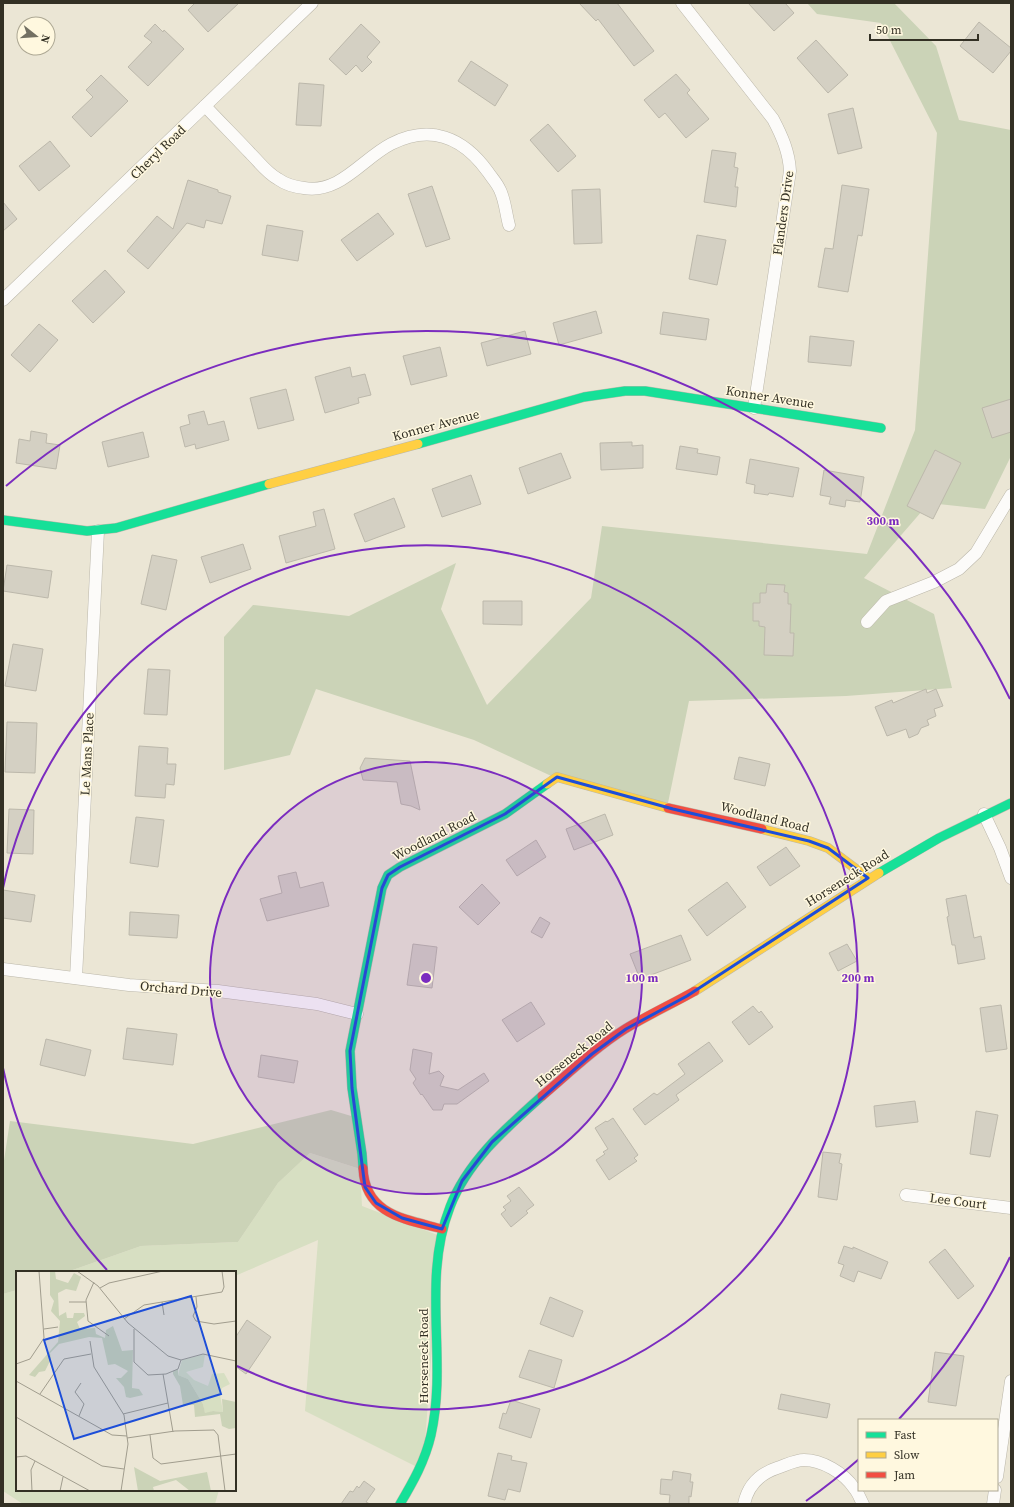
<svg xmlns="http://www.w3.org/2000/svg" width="1014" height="1507" font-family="'Source Serif 4',serif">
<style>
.green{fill:#d7dfc2}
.forest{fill:#cbd3b7}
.building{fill:#d4d0c3;stroke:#bcb8ab}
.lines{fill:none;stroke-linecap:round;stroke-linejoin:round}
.street-casing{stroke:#bbb7aa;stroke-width:13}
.fast-casing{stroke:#bbb7aa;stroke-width:10}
.slow-casing{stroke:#bbb7aa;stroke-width:10}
.jam-casing{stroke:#bbb7aa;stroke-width:10}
.street{stroke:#fcfbf9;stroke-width:12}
.fast{stroke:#16e098;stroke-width:9}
.slow{stroke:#ffcf43;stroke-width:9}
.jam{stroke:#f24e42;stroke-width:9}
.marked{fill:none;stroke:#1d4ed8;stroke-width:3;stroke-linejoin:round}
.ring{fill:none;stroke:#7b2cbf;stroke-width:2}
.labels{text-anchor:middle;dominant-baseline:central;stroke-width:3;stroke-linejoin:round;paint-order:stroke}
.street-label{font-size:13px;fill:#333024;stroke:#fff8df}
.inset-road{fill:none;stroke:#a19d8e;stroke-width:1}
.view{fill:#1d4ed8;fill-opacity:0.15;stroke:#1d4ed8;stroke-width:2}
.inset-edge{fill:none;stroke:#333024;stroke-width:2}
.centre{fill:#7b2cbf;stroke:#fff8df;stroke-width:2}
.ring-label{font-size:12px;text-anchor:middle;font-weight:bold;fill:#7b2cbf;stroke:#fff8df;stroke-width:3;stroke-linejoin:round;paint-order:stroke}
</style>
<rect width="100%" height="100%" fill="#ebe6d5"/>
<g class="green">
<polygon points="310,1153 360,1169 362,1206 440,1236 423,1470 305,1411 318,1240 235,1276 235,1272 67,1272 141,1246 238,1242 278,1183"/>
<polygon points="17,1290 17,1490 219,1490 215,1504 23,1504 3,1491 3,1294"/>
</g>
<g class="forest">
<polygon points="807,3 894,3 936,46 959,120 1011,130 1011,456 985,509 929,503 864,578 934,614 952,688 846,696 689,701 668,803 562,781 474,740 316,689 290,755 224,770 224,637 253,605 349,616 456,563 441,609 487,705 591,598 602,526 867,554 915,430 937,133 881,23 817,14"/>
<polygon points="331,1110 358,1118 360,1169 310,1153 278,1183 238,1242 141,1246 67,1272 17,1272 17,1290 3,1294 3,1167 10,1121 193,1144"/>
</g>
<g class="building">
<polygon points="195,3 239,3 208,32 188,10"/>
<polygon points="579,3 617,3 654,51 634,66 598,19 596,21"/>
<polygon points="748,3 785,3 794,13 774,31"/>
<polygon points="979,22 1011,48 1011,51 993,73 960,46"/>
<polygon points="155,24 163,32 164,30 184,49 148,86 128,67 152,42 144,36"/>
<polygon points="361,24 380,42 367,57 372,62 362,72 356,65 346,75 329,59"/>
<polygon points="816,40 848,75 828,93 797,58"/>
<polygon points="471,61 508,85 495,106 458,81"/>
<polygon points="676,74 690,90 687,93 709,119 686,138 665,113 659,118 644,100"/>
<polygon points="101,75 128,101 91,137 72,117 93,97 86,90"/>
<polygon points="299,83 324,85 321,126 296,125"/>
<polygon points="853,108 862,148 838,154 828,114"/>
<polygon points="548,124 576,156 558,172 530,140"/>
<polygon points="50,141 70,166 39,191 19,166"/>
<polygon points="712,150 736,153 734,167 738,168 735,187 738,187 736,207 704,202"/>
<polygon points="188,180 218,190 218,192 231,196 222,224 206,220 204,228 187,223 148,269 127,251 157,216 173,229"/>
<polygon points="842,185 869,189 862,236 858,235 848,292 818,287 825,248 833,249"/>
<polygon points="432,186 450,239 426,247 408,194"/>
<polygon points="600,189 602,243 574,244 572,190"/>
<polygon points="3,202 17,219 3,231"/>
<polygon points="378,213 394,234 357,261 341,240"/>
<polygon points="267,225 303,231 298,261 262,255"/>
<polygon points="697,235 726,240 717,285 689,279"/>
<polygon points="105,270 125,292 93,323 72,301"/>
<polygon points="596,311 602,333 559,345 553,323"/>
<polygon points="663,312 709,319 706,340 660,334"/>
<polygon points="39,324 58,340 30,372 11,355"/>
<polygon points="525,331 531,354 487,366 481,343"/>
<polygon points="810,336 854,341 851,366 808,362"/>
<polygon points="440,347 447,376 411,385 403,356"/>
<polygon points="350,367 352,377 365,374 371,395 358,398 359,403 325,413 315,377"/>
<polygon points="286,389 294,420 258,429 250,398"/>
<polygon points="1011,399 1011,432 992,438 982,408"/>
<polygon points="204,411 208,425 224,421 229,440 196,449 195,444 185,447 180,427 190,424 188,415"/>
<polygon points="31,431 47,434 46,443 60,445 56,469 16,463 19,439 30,441"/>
<polygon points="143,432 149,457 108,467 102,442"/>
<polygon points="632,442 632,446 643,445 643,468 601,470 600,443"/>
<polygon points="680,446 698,449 697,453 720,457 717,475 676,469"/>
<polygon points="935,450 961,463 933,519 907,506"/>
<polygon points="561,453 571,478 528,494 519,468"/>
<polygon points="750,459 799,468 793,497 769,493 768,495 754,493 755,485 746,483"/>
<polygon points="824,470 864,477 860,502 846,500 845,507 829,504 831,497 820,495"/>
<polygon points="471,475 481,504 442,517 432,489"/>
<polygon points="394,498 405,527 365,542 354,514"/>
<polygon points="324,509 335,549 286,563 279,536 316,526 313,512"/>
<polygon points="243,544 251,569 210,583 201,557"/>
<polygon points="152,555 177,560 166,610 141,604"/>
<polygon points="7,565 52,571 48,598 3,591"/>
<polygon points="767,584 785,585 784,592 788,593 788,604 791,604 790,633 794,633 793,656 764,655 765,627 759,626 759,621 753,621 753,603 760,603 760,593 766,593"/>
<polygon points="483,601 522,601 522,625 483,624"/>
<polygon points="13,644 43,649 36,691 5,686"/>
<polygon points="148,669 170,670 167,715 144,714"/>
<polygon points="926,689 927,693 936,689 943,706 934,709 936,716 927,720 929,725 921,728 918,734 909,738 906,729 887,736 875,707 892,700 893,703"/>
<polygon points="7,722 37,723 35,773 5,772"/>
<polygon points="139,746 168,748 167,764 176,764 174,785 166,784 165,798 135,796"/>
<polygon points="739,757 770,764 765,786 734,779"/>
<polygon points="365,758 410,761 420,810 411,806 401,804 397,782 363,780 360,768"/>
<polygon points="9,809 34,810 33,854 7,853"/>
<polygon points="605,814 613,835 574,850 566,829"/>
<polygon points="136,817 164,820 158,867 130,863"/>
<polygon points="536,840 546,857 517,876 506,860"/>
<polygon points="786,847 800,866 770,886 757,867"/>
<polygon points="296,872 300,888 323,882 329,906 267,921 260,899 282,893 278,876"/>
<polygon points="727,882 746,907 707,936 688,910"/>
<polygon points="482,884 500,903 478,925 459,907"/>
<polygon points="3,890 35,895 31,922 3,918"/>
<polygon points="966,895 974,938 981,936 985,959 958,964 955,945 952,945 947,917 949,916 946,899"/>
<polygon points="130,912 179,915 177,938 129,935"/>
<polygon points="540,917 550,923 542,938 531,932"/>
<polygon points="681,935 691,960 640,979 630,954"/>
<polygon points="413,944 437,947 432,988 407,985"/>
<polygon points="847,944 857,961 838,971 829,953"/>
<polygon points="531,1002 545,1024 517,1042 502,1020"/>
<polygon points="1001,1005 1007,1049 986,1052 980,1008"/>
<polygon points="753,1006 759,1013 761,1011 773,1027 749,1045 732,1022"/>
<polygon points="127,1028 177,1034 173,1065 123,1059"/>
<polygon points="46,1039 91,1050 85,1076 40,1065"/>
<polygon points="709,1042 723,1061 676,1095 679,1100 645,1125 633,1109 654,1093 657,1095 685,1074 678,1064"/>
<polygon points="413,1049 432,1053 429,1074 439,1071 444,1076 440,1086 458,1090 484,1073 489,1081 457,1104 444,1104 442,1110 433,1110 422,1094 421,1095 413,1083 416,1079 410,1070"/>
<polygon points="261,1055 298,1061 294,1083 258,1077"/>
<polygon points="915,1101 918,1122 876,1127 874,1106"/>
<polygon points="976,1111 998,1115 990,1157 970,1154"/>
<polygon points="613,1118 638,1155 634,1158 637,1161 609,1180 596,1160 605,1154 603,1152 608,1149 595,1128 606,1121 607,1122"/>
<polygon points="823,1152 841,1154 839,1163 842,1164 837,1200 818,1197"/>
<polygon points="519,1187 534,1205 526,1211 528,1213 511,1227 501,1214 506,1210 503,1207 511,1201 507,1196"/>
<polygon points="844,1246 853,1249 853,1247 888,1262 881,1279 858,1271 854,1282 840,1276 844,1265 838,1263"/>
<polygon points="945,1249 974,1286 958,1299 929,1262"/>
<polygon points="550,1297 583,1311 573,1337 540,1324"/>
<polygon points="247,1320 271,1337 246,1374 235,1366 235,1338"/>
<polygon points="529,1350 562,1360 554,1388 519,1377"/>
<polygon points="935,1352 964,1356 956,1406 928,1402"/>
<polygon points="781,1394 830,1404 827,1418 778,1409"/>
<polygon points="511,1400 540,1409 531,1438 499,1428 503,1413 506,1414"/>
<polygon points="498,1453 512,1456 511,1460 527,1463 520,1492 508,1489 505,1500 488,1496"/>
<polygon points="673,1471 691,1474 690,1482 693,1482 691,1497 689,1496 689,1504 669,1504 670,1495 660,1494 661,1479 672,1480"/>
<polygon points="364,1481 375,1489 366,1502 370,1504 341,1504 350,1491 353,1492 357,1486 359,1488"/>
</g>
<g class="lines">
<defs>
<g id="street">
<path d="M682,3L773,119C782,136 789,152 790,171L754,408"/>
<path d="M205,106C220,122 236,138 251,154C260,163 267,173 278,179C285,184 295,187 304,188C340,194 362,159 391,144C430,124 463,137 488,172C492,178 497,183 500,190C505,200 506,214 509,225"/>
<polyline points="3,300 312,3"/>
<polyline points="867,622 886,601 934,582 959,569 976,553 1011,495"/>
<polyline points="984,814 1000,848 1011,878"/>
<polyline points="3,969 129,985 218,991 317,1004 357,1014"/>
<polyline points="76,978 98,531"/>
<polyline points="906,1195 1011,1208"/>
<polyline points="997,1477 1011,1381"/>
<path d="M744,1504C748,1485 759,1474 777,1468C786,1465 795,1460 804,1460C822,1460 844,1473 854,1488C858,1492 860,1499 863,1504"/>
<polyline points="993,1504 995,1490"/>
</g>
<g id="fast">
<polyline points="418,444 584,397 625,391 645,391 881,428"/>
<polyline points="3,520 87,531 116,528 269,484"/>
<polyline points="879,873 939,838 1011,803"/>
<polyline points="363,1168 362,1154 352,1088 350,1051 382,888 388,875 400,867 505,814 547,784"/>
<path d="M400,1504C413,1482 425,1461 431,1435C448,1359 421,1281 450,1207C467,1162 506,1128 542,1096"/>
</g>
<g id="slow">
<polyline points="269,484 418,444"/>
<polyline points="547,784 557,777 668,808"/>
<polyline points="762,829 809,841 828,848 868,878"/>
<polyline points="695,991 879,873"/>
</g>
<g id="jam">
<polyline points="668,808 762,829"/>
<path d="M542,1096C569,1073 595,1048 625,1029C648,1015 672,1004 695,991"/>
<path d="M363,1168C365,1215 405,1219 442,1229"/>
</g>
</defs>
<use href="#street" class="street-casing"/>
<use href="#fast" class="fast-casing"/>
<use href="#slow" class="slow-casing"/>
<use href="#jam" class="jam-casing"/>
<use href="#street" class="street"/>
<use href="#fast" class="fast"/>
<use href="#slow" class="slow"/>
<use href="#jam" class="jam"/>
</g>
<path class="marked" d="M557,777L673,809L809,841L828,848L868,878L687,996L626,1029L592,1054L492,1142L462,1181L442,1229L402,1218L376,1203L365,1187L352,1088L350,1051L382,888L388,875L400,867L505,814Z"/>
<circle cx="426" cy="978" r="216" fill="#7b2cbf" fill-opacity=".12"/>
<g class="ring">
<circle cx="426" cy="978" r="216"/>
<path d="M107 1270A432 432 0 0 1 3 1068M3 888A432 432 0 1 1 237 1366"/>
<path d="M1010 1257A647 647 0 0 1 899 1419M859 1459A647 647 0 0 1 806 1501M6 486A647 647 0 0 1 1010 699"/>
</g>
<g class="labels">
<g class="street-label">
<text transform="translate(158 152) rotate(-44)">Cheryl Road</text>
<text transform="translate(783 213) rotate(-82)">Flanders Drive</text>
<text transform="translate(770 397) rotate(9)">Konner Avenue</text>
<text transform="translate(436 425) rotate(-15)">Konner Avenue</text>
<text transform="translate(87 754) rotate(-87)">Le Mans Place</text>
<text transform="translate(765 817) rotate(14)">Woodland Road</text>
<text transform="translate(434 836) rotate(-27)">Woodland Road</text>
<text transform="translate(847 878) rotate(-32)">Horseneck Road</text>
<text transform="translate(181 989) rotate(5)">Orchard Drive</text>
<text transform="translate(574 1054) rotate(-39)">Horseneck Road</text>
<text transform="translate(958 1201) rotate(7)">Lee Court</text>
<text transform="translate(423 1356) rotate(-90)">Horseneck Road</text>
</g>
</g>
<g transform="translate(16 1271)">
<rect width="220" height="220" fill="#ebe6d5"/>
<path d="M189,83L187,96L170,101L178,109L192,115L196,103L208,102L214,113L206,117L204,124L207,141L197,140L189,143L187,133L172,108L162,104L166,89Z" fill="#d7dfc2"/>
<path d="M34,0H39L40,8L52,12L58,2L65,6L60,20L50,18L42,22L43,45L50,41L51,47H57L58,42H68L69,45L61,51L64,58L79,57L80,63L89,67L90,59L97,55L106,80L117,79L116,117L123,118L127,124L114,127L110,126L108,116L100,107H105L112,100L99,93L92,94L86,67L73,66L43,73L34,82L35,88L29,100L23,101L19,106L13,104L42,71L44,50L35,40L38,30L34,24ZM162,98V104L172,108L187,133L189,142L197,140L207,141L206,128L220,131V157L213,158L206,155L204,143L179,146L178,134H167L164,115L157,103V100ZM118,196L144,210L191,201L195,220H174L160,209L137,216L138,220H122Z" fill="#cbd3b7"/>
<path class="inset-road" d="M61,0L82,15L112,52L152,85L165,89L187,83L220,90M78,11L70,29L72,50L93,65M84,17L93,12L147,0M180,26L181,36L177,45L180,50L198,53L220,50M53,31H70M146,31L148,44M108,48L128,34L206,21L208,16L206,0M28,58L42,56M118,58V91L132,104L150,103L162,98L165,89M74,70L78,96L108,144L112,173L105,220M0,93L14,88L28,67L23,0M147,103L157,161M0,110L96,164L111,165M24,123L48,88L75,83M107,143L152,132M63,145L68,133L59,121L65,112M0,146L86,195L108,198M134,164L137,187L145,193L220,183M111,167L159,160L198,159L202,164L209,220M0,186L10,185L74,220M16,220L15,199L19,190M44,220L47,206"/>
<path class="view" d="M175,25L205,123L58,168L28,69Z"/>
<rect width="220" height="220" class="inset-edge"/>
</g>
<circle cx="426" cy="978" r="6" class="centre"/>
<g class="ring-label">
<text x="883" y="525">300 m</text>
<text x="642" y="982">100 m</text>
<text x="858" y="982">200 m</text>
</g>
<rect width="1014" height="1507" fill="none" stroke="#333024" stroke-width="8"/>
<rect x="858" y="1419" width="140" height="72" fill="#fff8df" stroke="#ada894"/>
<rect x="866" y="1432" width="20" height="6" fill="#16e098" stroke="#ada894"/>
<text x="894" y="1439" font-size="12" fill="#333024">Fast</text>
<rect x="866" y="1452" width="20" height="6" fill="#ffcf43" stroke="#ada894"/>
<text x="894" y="1459" font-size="12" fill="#333024">Slow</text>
<rect x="866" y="1472" width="20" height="6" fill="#f24e42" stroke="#ada894"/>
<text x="894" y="1479" font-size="12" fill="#333024">Jam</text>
<g transform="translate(36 36) rotate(107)"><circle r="19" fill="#fff8df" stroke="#ada894"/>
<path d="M0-3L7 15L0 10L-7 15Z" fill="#737062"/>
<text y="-6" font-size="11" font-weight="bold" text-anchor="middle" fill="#333024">N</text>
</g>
<path d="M870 34v6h108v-6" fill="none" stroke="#333024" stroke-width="2"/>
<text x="876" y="34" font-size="12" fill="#333024" stroke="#fff8df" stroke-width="3" paint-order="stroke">50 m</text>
</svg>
